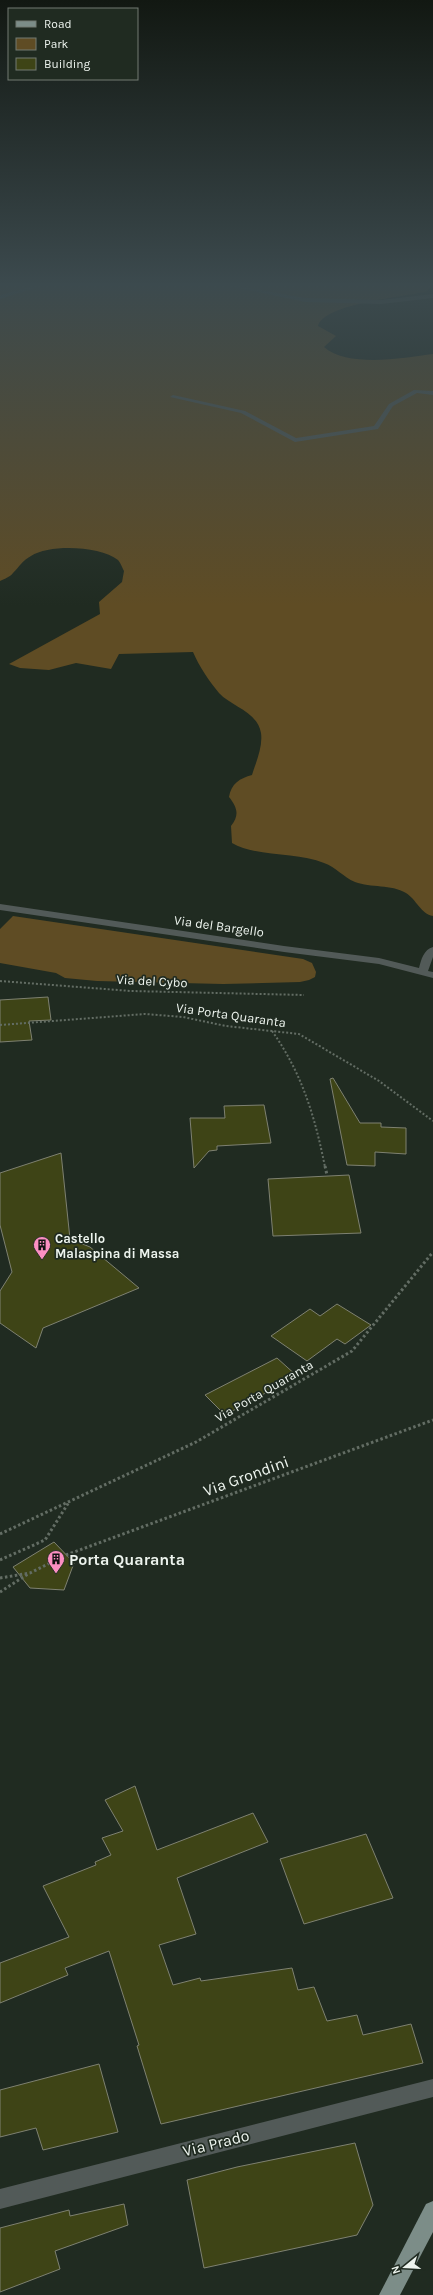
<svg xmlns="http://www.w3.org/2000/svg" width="433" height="2295" font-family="Karla,sans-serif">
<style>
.green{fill:#5f4c24}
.building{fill:#3e4416;stroke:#7e8171}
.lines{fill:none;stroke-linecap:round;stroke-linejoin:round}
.path-far1{stroke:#636d64;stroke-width:2;stroke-dasharray:2 2;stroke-linecap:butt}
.path{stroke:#636d64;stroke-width:3;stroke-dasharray:2.5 2.5;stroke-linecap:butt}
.minor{fill:#525a58;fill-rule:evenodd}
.major{fill:#7c8d88;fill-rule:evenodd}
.labels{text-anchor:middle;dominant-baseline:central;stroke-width:3.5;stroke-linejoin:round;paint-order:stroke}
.street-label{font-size:13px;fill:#edf4ee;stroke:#202b21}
.poi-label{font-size:13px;font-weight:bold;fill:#edf4ee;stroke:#202b21;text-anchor:start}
.near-street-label{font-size:16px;fill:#edf4ee;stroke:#202b21}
.near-poi-label{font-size:16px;font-weight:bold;fill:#edf4ee;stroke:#202b21;text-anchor:start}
</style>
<rect width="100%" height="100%" fill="#202b21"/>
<g class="green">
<path d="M0,285H431L428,291C406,297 324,303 318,326L336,336L324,347C348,368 404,358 433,354V916C421,914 416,899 406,893C391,884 371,888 355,882C343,877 336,867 324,863C297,852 255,857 232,843L231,826C240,815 237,807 229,797C231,784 240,778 252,775C256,762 263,747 261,733C257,711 232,707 219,693C209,681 199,666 193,652L119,654L111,669L76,663L49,670L20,668L9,664L100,614L99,602L122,582L124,571C122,567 120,562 118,560C100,546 50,544 31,556C23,560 19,567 13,573C10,577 4,579 0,581Z"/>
<polygon points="13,916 303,959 312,963 316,972 315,977 309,980 300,982 223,984 97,981 65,978 56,973 0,963 0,929"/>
</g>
<g class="building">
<polygon points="48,997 51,1020 29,1021 32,1040 0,1042 0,1000"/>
<polygon points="333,1078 360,1123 381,1123 381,1127 406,1128 406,1154 375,1152 375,1166 347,1165 330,1079"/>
<polygon points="264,1105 271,1143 217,1146 217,1150 209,1151 194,1168 190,1118 225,1118 224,1106"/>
<polygon points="61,1153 70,1239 90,1247 139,1288 43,1328 36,1348 0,1323 0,1291 12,1272 0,1225 0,1173"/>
<polygon points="349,1175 361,1233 273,1236 268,1179"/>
<polygon points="337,1304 371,1325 345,1344 337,1339 307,1361 271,1336 310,1309 320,1316"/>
<polygon points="277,1358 297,1376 225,1415 205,1395"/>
<polygon points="54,1542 74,1563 64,1590 30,1588 13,1567"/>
<polygon points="135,1786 157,1850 253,1813 268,1842 177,1878 196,1934 159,1945 173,1985 200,1978 201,1981 292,1968 298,1990 314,1987 327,2021 357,2015 363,2035 411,2024 423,2063 161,2124 137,2046 139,2045 109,1951 65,1968 68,1975 0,2003 0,1963 69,1937 43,1886 96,1865 95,1862 111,1855 102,1838 123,1831 105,1800"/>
<polygon points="366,1834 393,1898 304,1924 280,1859"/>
<polygon points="99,2064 118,2132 43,2150 36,2128 0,2137 0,2090"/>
<polygon points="355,2143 373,2205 357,2235 204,2268 187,2180 237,2167"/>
<polygon points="124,2204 128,2225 55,2251 60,2269 0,2292 0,2228 69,2210 70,2216"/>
</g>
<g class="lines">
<g class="path-far1">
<polyline points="0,981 131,991 304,995"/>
<polyline points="0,1025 145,1014 183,1017 226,1026 299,1034 379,1081 433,1121"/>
<path d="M272,1031C302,1073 315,1117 325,1167"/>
</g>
<g class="path">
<polyline points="325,1166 327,1175"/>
<polyline points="0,1534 196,1442 352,1351 433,1252"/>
<polyline points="66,1555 433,1420"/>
<polyline points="0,1560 45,1540 69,1502"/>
<polyline points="0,1578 30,1573 60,1558"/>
<polyline points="0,1592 28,1574"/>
</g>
<g class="minor">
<polygon points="37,285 44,285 0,299 0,295"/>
<polygon points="224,285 233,285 305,298 381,300 433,294 433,298 381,304 305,302"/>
<polygon points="414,390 433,391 433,395 417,393 393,406 378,429 295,442 241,413 170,397 173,395 245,411 296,438 374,426 389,404"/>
<path d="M0,904L284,946L379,958L419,968C421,960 424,949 433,947V957L428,971L433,972V978L379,964L284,952L0,910Z"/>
<polygon points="433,2079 433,2097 0,2209 0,2189"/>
</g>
<polygon class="major" points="433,2201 433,2232 400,2295 379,2295 426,2204"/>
</g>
<linearGradient id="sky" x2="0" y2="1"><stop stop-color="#121812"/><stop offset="0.47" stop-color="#3c4a4e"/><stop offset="1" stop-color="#3c4a4e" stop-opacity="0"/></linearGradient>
<rect width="433" height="606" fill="url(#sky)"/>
<defs>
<symbol id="building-pin" viewBox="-11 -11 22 30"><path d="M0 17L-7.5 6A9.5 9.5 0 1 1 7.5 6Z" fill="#fc8fc2" stroke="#202b21"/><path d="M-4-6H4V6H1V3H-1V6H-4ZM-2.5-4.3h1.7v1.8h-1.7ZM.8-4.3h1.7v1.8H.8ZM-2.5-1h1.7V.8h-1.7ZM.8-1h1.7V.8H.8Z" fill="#111"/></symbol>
</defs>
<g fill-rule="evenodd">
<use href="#building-pin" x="32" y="1235" width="20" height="27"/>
<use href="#building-pin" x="46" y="1549" width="20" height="27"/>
</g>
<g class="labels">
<g class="street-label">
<text transform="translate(219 926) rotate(8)">Via del Bargello</text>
<text transform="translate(152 981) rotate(3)">Via del Cybo</text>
<text transform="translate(231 1015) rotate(8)">Via Porta Quaranta</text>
<text transform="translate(264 1391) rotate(-30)">Via Porta Quaranta</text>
</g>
<g class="poi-label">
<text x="55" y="1238">Castello<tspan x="55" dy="15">Malaspina di Massa</tspan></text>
</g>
<g class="near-street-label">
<text transform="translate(246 1476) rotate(-20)">Via Grondini</text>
<text transform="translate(216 2143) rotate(-14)">Via Prado</text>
</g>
<g class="near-poi-label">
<text x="69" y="1559">Porta Quaranta</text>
</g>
</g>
<rect x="8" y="8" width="130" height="72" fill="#202b21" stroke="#727b73"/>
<rect x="16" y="21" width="20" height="6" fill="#7c8d88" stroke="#727b73"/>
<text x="44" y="28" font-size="12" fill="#edf4ee">Road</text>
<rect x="16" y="38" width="20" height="12" fill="#5f4c24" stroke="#727b73"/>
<text x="44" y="48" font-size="12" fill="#edf4ee">Park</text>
<rect x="16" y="58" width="20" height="12" fill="#3e4416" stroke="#727b73"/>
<text x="44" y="68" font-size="12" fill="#edf4ee">Building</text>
<g transform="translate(405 2267) rotate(252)" stroke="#202b21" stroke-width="3" paint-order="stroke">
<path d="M0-3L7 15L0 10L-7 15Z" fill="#edf4ee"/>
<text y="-6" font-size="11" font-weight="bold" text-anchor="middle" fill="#edf4ee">N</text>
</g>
</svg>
